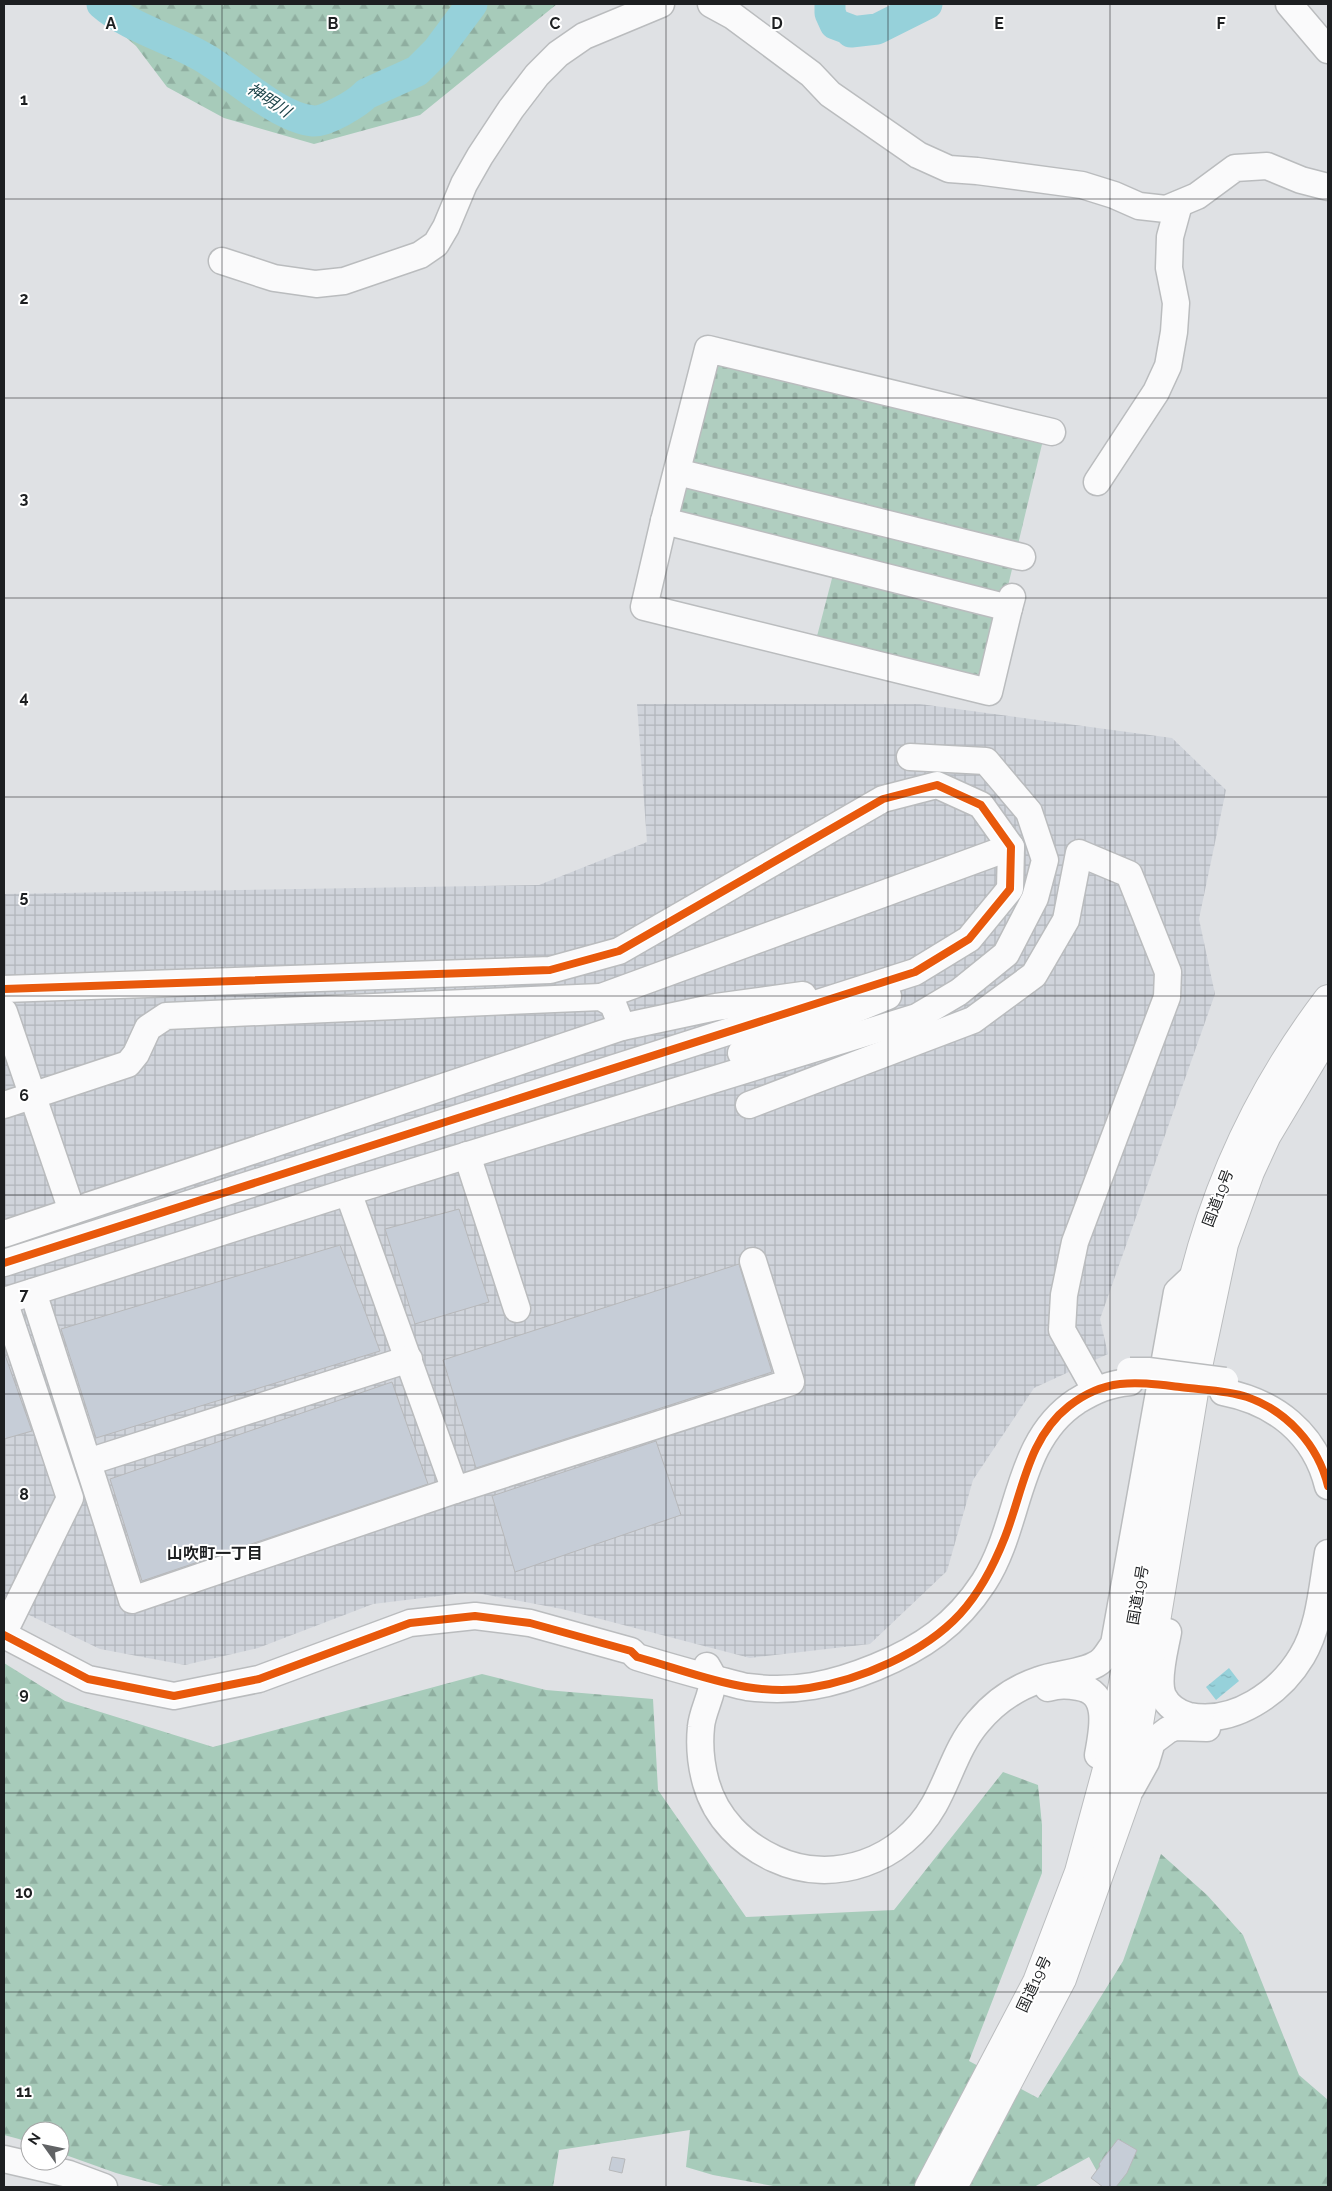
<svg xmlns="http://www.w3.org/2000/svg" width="1332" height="2191" font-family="Raleway,'Noto Sans JP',sans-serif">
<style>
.industrial{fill:url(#industrial-grid)}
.forest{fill:url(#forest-firs)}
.cemetery{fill:url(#cemetery-stones)}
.water{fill:url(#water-ripples)}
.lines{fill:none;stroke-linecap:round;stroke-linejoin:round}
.river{stroke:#96d1da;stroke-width:31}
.building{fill:#c6cdd7;stroke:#b7b8ba}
.minor-casing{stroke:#babcbe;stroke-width:29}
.highway-casing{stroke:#babcbe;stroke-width:30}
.minor{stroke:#fafafb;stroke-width:26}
.highway{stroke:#fafafb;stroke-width:28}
.minor-bridge-casing{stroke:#babcbe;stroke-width:29;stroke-linecap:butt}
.minor-bridge{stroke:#fafafb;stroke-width:26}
.cycleway-casing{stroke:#fff;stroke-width:11}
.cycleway{stroke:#e8590c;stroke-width:8}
.grid{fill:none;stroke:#1d1f21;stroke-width:1;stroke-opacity:0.55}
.labels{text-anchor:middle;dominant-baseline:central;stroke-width:4;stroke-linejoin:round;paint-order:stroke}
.street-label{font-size:15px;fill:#1d1f21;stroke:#fff}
.water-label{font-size:16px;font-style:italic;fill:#1e454b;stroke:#fff}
.neighbourhood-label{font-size:16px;font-weight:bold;fill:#1d1f21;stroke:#fff}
.grid-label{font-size:16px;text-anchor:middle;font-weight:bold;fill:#1d1f21;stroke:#fff;stroke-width:4;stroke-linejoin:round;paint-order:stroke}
</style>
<defs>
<pattern id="industrial-grid" width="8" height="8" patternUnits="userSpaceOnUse" patternTransform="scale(1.25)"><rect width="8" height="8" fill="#d0d4db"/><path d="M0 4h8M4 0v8" fill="none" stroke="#b2b6bc"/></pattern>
<pattern id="forest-firs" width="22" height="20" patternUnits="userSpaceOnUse" patternTransform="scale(1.25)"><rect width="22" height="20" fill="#a7cbba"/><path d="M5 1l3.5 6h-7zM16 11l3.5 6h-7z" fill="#8faea0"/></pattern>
<pattern id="cemetery-stones" width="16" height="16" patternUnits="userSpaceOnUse" patternTransform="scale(1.25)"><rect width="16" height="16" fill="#b0cec0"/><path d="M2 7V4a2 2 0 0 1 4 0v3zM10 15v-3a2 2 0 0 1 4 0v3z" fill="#97b0a5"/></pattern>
<pattern id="water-ripples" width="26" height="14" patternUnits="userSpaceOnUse" patternTransform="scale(1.25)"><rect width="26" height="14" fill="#96d1da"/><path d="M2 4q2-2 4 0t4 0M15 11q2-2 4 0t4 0" fill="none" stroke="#81b3bb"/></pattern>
</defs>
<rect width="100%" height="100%" fill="#dfe1e4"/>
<polygon class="industrial" points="637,704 920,704 1172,738 1226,790 1199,919 1215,994 1100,1319 1108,1354 1034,1388 973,1480 947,1571 870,1644 750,1658 562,1609 472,1592 373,1604 258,1648 185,1665 100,1649 4,1603 4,894 539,885 647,842"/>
<g class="forest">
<polygon points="87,4 557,4 420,115 314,144 224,118 167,87 136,46"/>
<polygon points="4,1663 65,1701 213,1747 482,1674 546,1690 653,1699 658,1790 746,1917 894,1910 1003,1772 1038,1785 1042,1825 1042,1873 969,2061 1038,2098 1123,1961 1161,1854 1207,1895 1243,1935 1299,2075 1328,2100 1328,2187 1106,2187 1089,2157 1034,2187 779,2187 713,2175 686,2167 690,2130 559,2150 553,2187 167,2187 116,2173 60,2153 60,2131 30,2131 30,2142 4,2135"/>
</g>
<polygon class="cemetery" points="713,357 1044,436 984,686 815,644 837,559 671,517"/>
<polygon class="water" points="1229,1668 1239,1681 1216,1700 1206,1687"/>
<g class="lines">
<g class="river">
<path d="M102,4C129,28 176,40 206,59C236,77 279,118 313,121C326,122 358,103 366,94L417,71L437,51L472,4"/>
<polyline points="830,4 830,13 835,24 851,30 851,32 877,29 927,4"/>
</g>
</g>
<g class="building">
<polygon points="459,1209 489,1302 415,1324 385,1229"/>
<polygon points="340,1245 380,1351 96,1438 61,1329"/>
<polygon points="739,1264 772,1372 476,1468 443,1360"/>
<polygon points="4,1352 32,1431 4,1439"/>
<polygon points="392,1382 428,1484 142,1581 110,1479"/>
<polygon points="656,1441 681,1515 515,1572 492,1496"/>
<polygon points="1118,2139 1137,2150 1127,2173 1116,2187 1103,2187 1091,2178 1100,2166 1099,2164"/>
<polygon points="612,2157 625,2159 622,2173 609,2170"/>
</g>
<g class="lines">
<defs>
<g id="minor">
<polyline points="711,4 733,16 811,74 830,94 918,155 949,169 977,171 1082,185 1114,195 1139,206 1166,209 1197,196 1235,168 1267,166 1301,180 1328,187"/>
<polyline points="1289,4 1328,50"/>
<polyline points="222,261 274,278 316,284 344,281 420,255 436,244 446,227 464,184 480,156 511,109 537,75 558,54 584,36 661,4"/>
<polyline points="677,472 1022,557"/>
<polyline points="1097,482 1156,392 1168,366 1174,332 1176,303 1169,268 1170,237 1179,204"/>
<polyline points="664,521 644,607 989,692 1009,608"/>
<polyline points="1012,597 1009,608 664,521 708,349 1052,432"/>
<polyline points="4,989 550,970 619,951 883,799 937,785 981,805 1011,847 1010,889 969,939 915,972 4,1263"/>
<polyline points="601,997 1011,847"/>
<polyline points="4,1012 72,1211"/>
<polyline points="741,1053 793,1035 888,996"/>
<polyline points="4,1105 128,1064 136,1054 148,1028 166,1016 601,997 613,1004 622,1027"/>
<polyline points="749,1105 973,1020 1034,975 1066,920 1079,853 1129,874 1168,972 1167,997 1075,1242 1064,1295 1062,1330 1095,1389"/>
<polyline points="467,1155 517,1309"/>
<polyline points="348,1192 455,1490"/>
<polyline points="4,1234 622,1027 716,1007 803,995"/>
<polyline points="33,1292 132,1600 455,1490 791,1382 753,1261"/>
<polyline points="4,1301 348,1192 917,1017 959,992 1006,954 1035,898 1045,860 1029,812 986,761 910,757"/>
<path d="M1223,1392C1275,1402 1315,1433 1328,1486"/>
<polyline points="88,1462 409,1359"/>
<polyline points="4,1632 70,1498 4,1301"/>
<path d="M1168,1632C1165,1649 1156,1680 1163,1696C1168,1706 1178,1713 1189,1716C1234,1725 1280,1693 1302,1656C1320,1626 1322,1587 1328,1553"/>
<path d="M4,1635L88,1679L174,1696L259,1679L410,1623L475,1616L530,1623L631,1651L637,1657C663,1665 688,1672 714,1679C725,1681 736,1685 747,1687C795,1693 832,1685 876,1667C922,1648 956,1625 984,1582C1021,1525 1015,1441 1077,1401C1095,1390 1109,1384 1130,1382"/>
<path d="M707,1666C709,1670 713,1675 713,1679C713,1694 702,1712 701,1727C699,1746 701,1765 706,1783C716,1818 742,1844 775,1859C833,1886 902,1861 934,1805C949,1779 957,1746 978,1722C994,1703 1015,1688 1039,1680C1057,1673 1090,1673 1103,1659C1107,1655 1110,1649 1114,1644L1177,1292L1194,1276"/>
<path d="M1048,1688C1060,1685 1066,1685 1078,1687C1112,1692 1102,1732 1098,1755"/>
<polyline points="1131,1789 1146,1762 1152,1742 1168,1730 1175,1727 1207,1728"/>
<polyline points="4,2159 69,2174 104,2187"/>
</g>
<g id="highway">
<path d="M929,2187L1037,1982L1079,1872L1110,1758L1194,1276C1220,1174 1264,1083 1328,999"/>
<polyline points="953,2187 1062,1979 1127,1796 1199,1362 1224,1244 1250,1172 1267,1135 1328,1033"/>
</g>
</defs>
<use href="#minor" class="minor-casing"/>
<use href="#highway" class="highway-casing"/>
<use href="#minor" class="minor"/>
<use href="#highway" class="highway"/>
<defs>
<polyline id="minor-bridge" points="1130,1371 1148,1371 1225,1381"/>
</defs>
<use href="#minor-bridge" class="minor-bridge-casing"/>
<use href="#minor-bridge" class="minor-bridge"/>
<defs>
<g id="cycleway">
<polyline points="4,989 550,970 619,951 883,799 937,785 981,805 1011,847 1010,889 969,939 915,972 4,1263"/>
<path d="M4,1635L88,1679L174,1696L259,1679L410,1623L475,1616L530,1623L631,1651L637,1657C673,1667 709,1681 746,1687C765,1690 790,1691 809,1688C860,1680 924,1653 960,1614C981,1591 994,1565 1005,1537C1023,1491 1028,1438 1069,1406C1106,1377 1137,1382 1180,1387C1202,1390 1226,1390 1247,1397C1287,1411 1318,1445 1328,1486"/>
</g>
</defs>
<use href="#cycleway" class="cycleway-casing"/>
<use href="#cycleway" class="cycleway"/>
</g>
<path class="grid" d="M222,4V2187M444,4V2187M666,4V2187M888,4V2187M1110,4V2187M4,199H1328M4,398H1328M4,598H1328M4,797H1328M4,996H1328M4,1195H1328M4,1394H1328M4,1593H1328M4,1793H1328M4,1992H1328"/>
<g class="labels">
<g class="street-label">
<text transform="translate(1218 1198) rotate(-69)">国道19号</text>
<text transform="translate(1138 1595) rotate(-80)">国道19号</text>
<text transform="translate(1034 1984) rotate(-65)">国道19号</text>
</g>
<g class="water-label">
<text transform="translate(269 100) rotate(33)">神明川</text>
</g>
<g class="neighbourhood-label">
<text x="215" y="1553">山吹町一丁目</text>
</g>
</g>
<g class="grid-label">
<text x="111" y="29">A</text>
<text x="333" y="29">B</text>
<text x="555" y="29">C</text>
<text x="777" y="29">D</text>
<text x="999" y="29">E</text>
<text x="1221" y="29">F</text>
<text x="24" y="105">1</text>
<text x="24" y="304">2</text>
<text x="24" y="504">3</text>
<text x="24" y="703">4</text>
<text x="24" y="902">5</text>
<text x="24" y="1101">6</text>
<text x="24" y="1300">7</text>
<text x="24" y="1500">8</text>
<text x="24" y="1699">9</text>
<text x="24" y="1898">10</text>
<text x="24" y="2097">11</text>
</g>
<rect width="1332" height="2191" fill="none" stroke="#1d1f21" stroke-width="10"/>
<g transform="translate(45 2146) rotate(303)"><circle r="24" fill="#ffffff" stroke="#a5a5a6"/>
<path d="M0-4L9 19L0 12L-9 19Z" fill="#616365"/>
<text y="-8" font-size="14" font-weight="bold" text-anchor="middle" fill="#1d1f21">N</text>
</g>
</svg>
